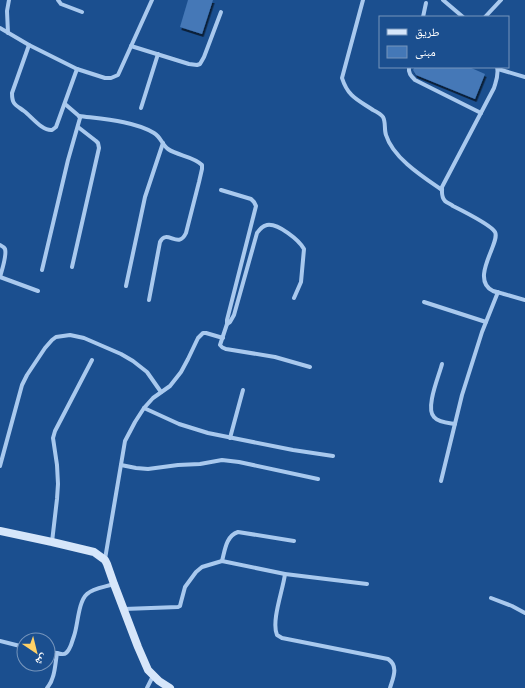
<svg xmlns="http://www.w3.org/2000/svg" width="525" height="688" font-family="'PT Sans Narrow','Noto Naskh Arabic',sans-serif">
<style>
.building{fill:#4478b7;filter:url(#shadow)}
.lines{fill:none;stroke-linecap:round;stroke-linejoin:round}
.street{stroke:#a9c9ee;stroke-width:4}
.secondary{stroke:#d6e6fa;stroke-width:8}
</style>
<defs>
<filter id="shadow"><feDropShadow dx="1.5" dy="3" stdDeviation="0" flood-color="#0009"/></filter>
</defs>
<rect width="100%" height="100%" fill="#1b4f8f"/>
<g class="building">
<polygon points="188,0 213,0 202,34 180,27"/>
<polygon points="415,67 469,67 485,74 475,99 416,75 413,70"/>
</g>
<g class="lines">
<g class="street">
<polyline points="58,0 61,4 82,12"/>
<path d="M363,0L342,78C348,97 358,100 373,110C377,112 381,114 383,117C386,122 384,130 386,135C393,158 423,177 442,190"/>
<polyline points="443,0 463,17"/>
<polyline points="423,17 426,3"/>
<polyline points="485,17 501,0"/>
<polyline points="0,28 29,45 77,69 105,78 111,78 118,75 152,0"/>
<polyline points="8,33 7,11 9,0"/>
<path d="M29,45L12,93C12,96 12,100 14,103C16,106 20,108 24,111C32,117 42,131 52,130L56,127L77,69"/>
<polyline points="131,46 189,64 197,65 200,64 204,57 221,12"/>
<path d="M409,67C408,73 411,76 415,80L481,113"/>
<path d="M497,67C499,75 496,81 494,88L442,187C442,192 441,197 445,201C447,203 451,204 453,206C461,210 491,225 495,232C501,242 469,279 493,291C496,292 501,293 504,294C511,296 518,298 525,300"/>
<polyline points="498,69 525,77"/>
<polyline points="141,108 158,54"/>
<path d="M79,116C102,119 134,121 154,133C161,137 162,145 168,149C178,156 193,156 202,165V169L199,182L186,233C178,250 167,228 160,242L149,300"/>
<path d="M221,190L251,199L254,202L256,206L227,320V324L220,345C222,348 223,348 226,349L275,357L310,367"/>
<path d="M0,245C2,246 4,247 5,249C7,255 2,270 0,277"/>
<polyline points="72,267 99,148 98,143 96,141 78,127"/>
<polyline points="42,270 68,160 80,118 79,116 65,104"/>
<polyline points="0,277 38,291"/>
<polyline points="126,286 145,197 163,143"/>
<polyline points="424,302 486,322"/>
<path d="M227,324L230,322L234,315L257,233C260,229 262,226 267,225C278,223 299,240 304,249L301,282L294,298"/>
<path d="M442,364C439,376 425,408 434,417C439,423 449,423 455,424"/>
<polyline points="144,408 179,424 208,433 293,450 333,456"/>
<polyline points="230,438 243,390"/>
<polyline points="121,465 136,468 148,469 178,465 200,464 222,460 239,462 318,479"/>
<polyline points="0,466 22,385 27,375 45,348 52,340 56,337 70,335 84,338 121,354 133,361 147,372 161,392"/>
<polyline points="441,481 462,395 482,332 498,292"/>
<polyline points="52,542 57,499 58,484 57,465 53,438 55,431 92,360"/>
<polyline points="105,559 125,441 135,422 144,408 153,398 170,386 181,372 188,359 198,338 203,333 206,333 223,338"/>
<path d="M222,561C225,550 226,536 238,532L294,541"/>
<path d="M285,574C283,590 271,621 277,635L282,638L388,659C399,666 393,678 390,688"/>
<polyline points="491,598 512,606 525,613"/>
<polyline points="124,609 178,607 180,606 181,602 185,587 196,572 202,567 222,561 285,574 367,584"/>
<polyline points="0,641 24,647"/>
<polyline points="48,652 57,653"/>
<path d="M47,688C55,679 55,665 57,653C60,654 64,655 66,653C69,651 70,647 71,645C72,642 73,639 74,636C78,625 78,602 87,594C93,588 105,587 114,584"/>
<polyline points="147,688 153,676"/>
</g>
<polyline class="secondary" points="0,531 52,542 94,552 105,560 107,564 114,584 138,647 148,670 159,681 170,688"/>
</g>
<rect x="379" y="16" width="130" height="52" fill="#1b4f8f" stroke="#7695bc"/>
<rect x="387" y="29" width="20" height="6" fill="#d6e6fa" stroke="#7695bc"/>
<text x="415" y="36" font-size="12" fill="#ffffff">طريق</text>
<rect x="387" y="46" width="20" height="12" fill="#4478b7" stroke="#7695bc"/>
<text x="415" y="56" font-size="12" fill="#ffffff">مبنى</text>
<g transform="translate(36 652) rotate(145)"><circle r="19" fill="#1b4f8f" stroke="#7695bc"/>
<path d="M0-3L7 15L0 10L-7 15Z" fill="#ffd166"/>
<text y="-6" font-size="11" font-weight="bold" text-anchor="middle" fill="#ffffff">ش</text>
</g>
</svg>
